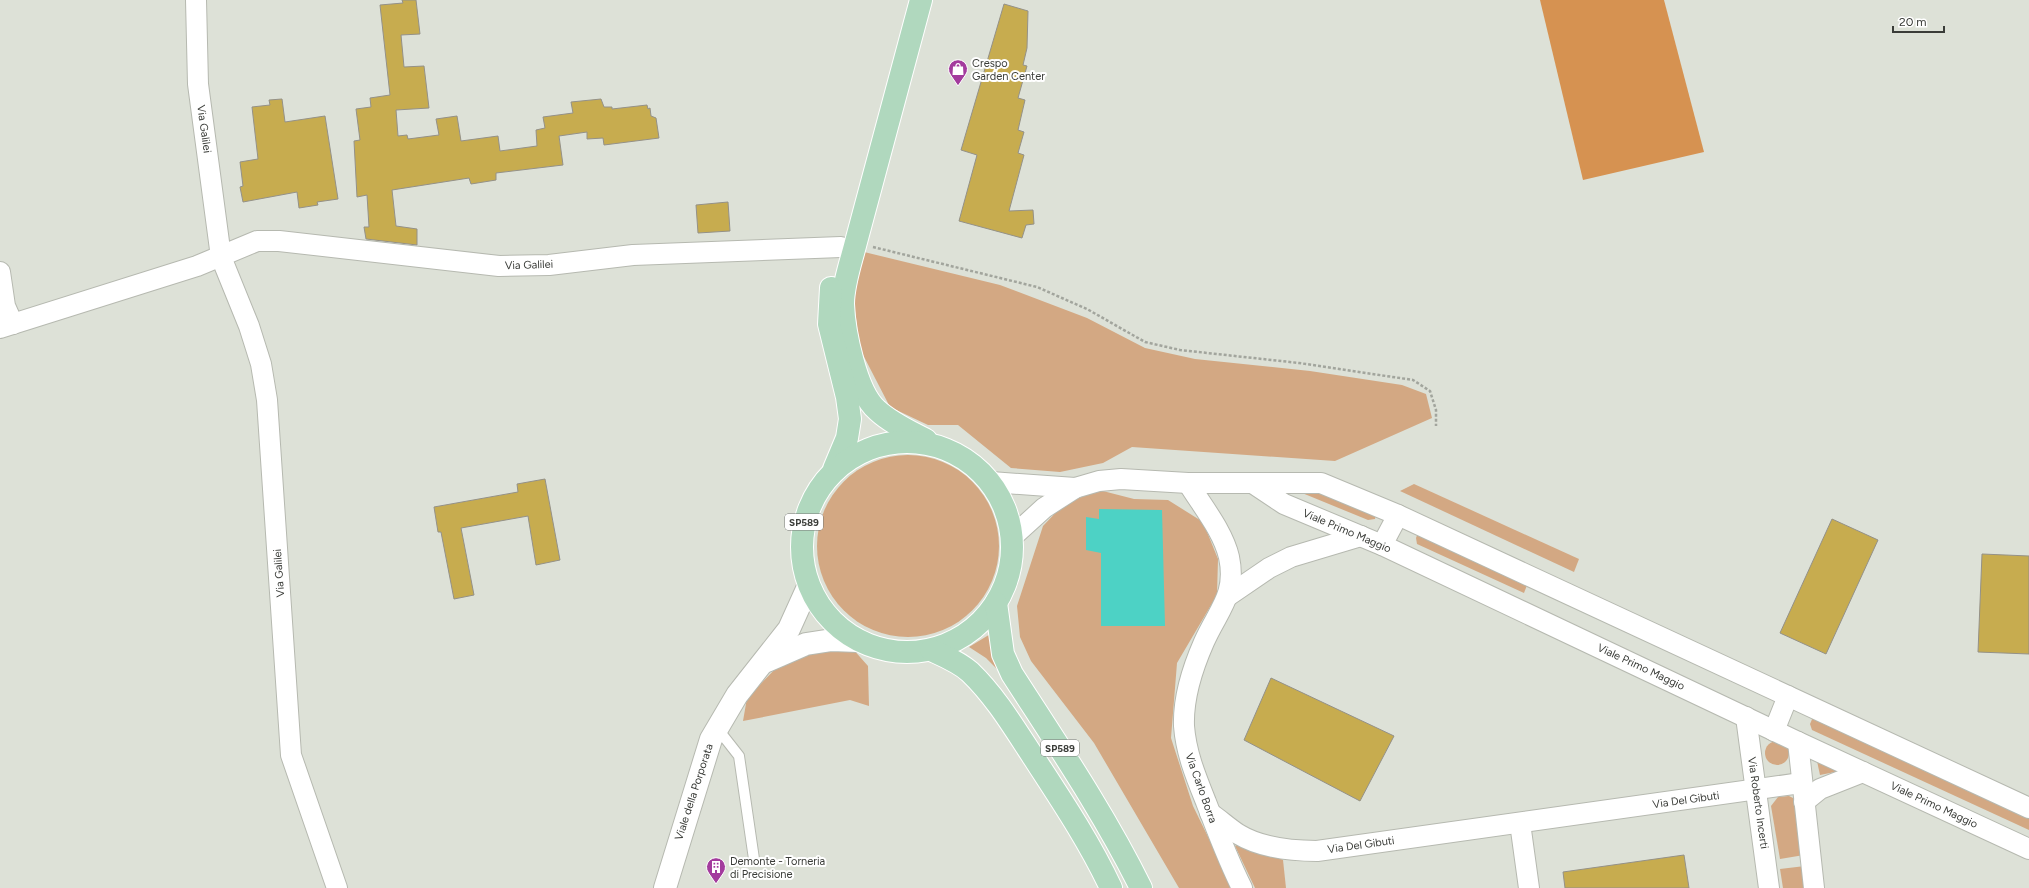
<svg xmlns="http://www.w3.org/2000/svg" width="2029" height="888" font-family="Figtree,sans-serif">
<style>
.green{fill:#d3a883}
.forest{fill:#d69251}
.water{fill:#4dd2c5}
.building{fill:#c7ac4f;stroke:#949188}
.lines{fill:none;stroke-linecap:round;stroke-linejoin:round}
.service-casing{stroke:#b6b9b0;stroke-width:12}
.minor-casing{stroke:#b6b9b0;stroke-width:22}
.tertiary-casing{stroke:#b6b9b0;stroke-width:24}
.primary-casing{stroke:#fff;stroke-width:24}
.path{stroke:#a2a59d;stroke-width:2.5;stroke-dasharray:3 2;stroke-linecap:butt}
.service{stroke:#fff;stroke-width:10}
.minor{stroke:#fff;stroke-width:20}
.tertiary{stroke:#fff;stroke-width:22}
.primary{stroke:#b0d8be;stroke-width:22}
.labels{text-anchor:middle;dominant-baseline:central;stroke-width:4;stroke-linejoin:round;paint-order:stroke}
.shield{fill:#fff;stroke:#757674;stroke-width:1}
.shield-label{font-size:10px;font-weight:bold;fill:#3a3c38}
.poi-label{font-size:11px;fill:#3a3c38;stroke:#fff;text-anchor:start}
.street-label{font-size:11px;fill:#3a3c38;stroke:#fff}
</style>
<rect width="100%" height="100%" fill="#dde1d7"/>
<g class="green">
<polygon points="860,251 1000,285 1087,318 1145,348 1195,359 1310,371 1402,385 1426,394 1432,418 1335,461 1132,447 1103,463 1060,472 1011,468 958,425 928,425 890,407 860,349 852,288"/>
<circle cx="908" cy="546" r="91"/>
<polygon points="1414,484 1579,559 1574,572 1400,491"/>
<polygon points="1285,486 1318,489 1376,514 1375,519 1368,520"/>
<polygon points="1099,490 1134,499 1168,500 1203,522 1218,559 1217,595 1177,663 1171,738 1193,806 1233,888 1179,888 1094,743 1031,661 1020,637 1017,606 1043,526 1064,504"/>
<polygon points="1418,533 1529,580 1524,593 1417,544 1416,538"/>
<polygon points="992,633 1001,673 986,658 969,647"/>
<polygon points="819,646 852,648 868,666 869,706 850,700 743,721 747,698 784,660"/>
<polygon points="1813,717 2029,813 2029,830 1812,730 1810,724"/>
<circle cx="1777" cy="753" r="12"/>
<polygon points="1817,761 1840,771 1820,775"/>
<polygon points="1789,796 1797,800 1804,855 1780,859 1771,806 1778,797"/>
<polygon points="1243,841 1283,860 1286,888 1255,888 1235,846"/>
<polygon points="1805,866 1808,888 1783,888 1780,869"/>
</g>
<polygon class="forest" points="1540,0 1664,0 1704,152 1583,180"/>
<polygon class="water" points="1099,509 1162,510 1165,626 1101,626 1101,553 1086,550 1086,517 1099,519"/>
<g class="building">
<polygon points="402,0 416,0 420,34 401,35 404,67 424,66 429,108 396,110 398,136 407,135 408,139 439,135 436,119 457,116 461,141 498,136 500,151 537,146 536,130 545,128 543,117 573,113 571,102 601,99 604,107 612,107 612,109 647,105 648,109 650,108 651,116 656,118 659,138 604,145 603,138 587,139 587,132 559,136 563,165 496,173 496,180 471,184 469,178 392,190 396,226 417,229 417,245 366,239 364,227 369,227 367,195 357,197 354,141 360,140 356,109 371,107 370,98 390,95 380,5 403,3"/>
<polygon points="1004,4 1028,11 1027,48 1023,65 1027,66 1018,98 1025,100 1018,130 1024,132 1018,153 1024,155 1009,211 1033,210 1034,224 1026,225 1022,238 959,221 977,155 961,150"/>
<polygon points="282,99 285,122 325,116 338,199 317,202 318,205 299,208 297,192 243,202 240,187 243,186 240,162 258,159 252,107 270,105 269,100"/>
<polygon points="728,202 730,231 698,233 696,205"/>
<polygon points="545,479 560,560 536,565 528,516 461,528 474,595 454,599 441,532 438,532 434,507 518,492 517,484"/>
<polygon points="1832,519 1878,540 1826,654 1780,633"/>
<polygon points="1982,554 2029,556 2029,654 1978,652"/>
<polygon points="1271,678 1394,736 1360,801 1244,740"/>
<polygon points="1684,855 1689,888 1565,888 1563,872"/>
</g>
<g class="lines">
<defs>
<polyline id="service" points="717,728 739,756 754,859"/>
<g id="minor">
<polyline points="196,0 198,84 221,257 249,326 261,364 267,400 291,755 337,888"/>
<polyline points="0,272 5,306 13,324"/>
<polyline points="0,328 197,266 257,241 279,241 499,266 549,265 633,255 841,247"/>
<polyline points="991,482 1075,488 1099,481 1121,479 1188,483 1321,483 1398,515 2029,808"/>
<path d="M1188,483C1202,506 1223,531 1229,557C1237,595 1218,610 1204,642C1193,667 1183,699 1184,726C1186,753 1196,777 1206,802C1217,831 1228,860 1242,888"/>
<polyline points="1254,484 1284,504 1382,545 1798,742 2029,849"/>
<polyline points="1012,537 1044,508 1075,488"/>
<polyline points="1382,545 1398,515"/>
<polyline points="1228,596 1269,568 1291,557 1361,536"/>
<polyline points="1746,717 1769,888"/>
<polyline points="1774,731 1788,696"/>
<polyline points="1798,742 1814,888"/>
<polyline points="1804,802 1820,789 1863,772"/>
<path d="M1210,813C1220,820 1229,828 1238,834C1261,848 1291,851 1317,851L1801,783"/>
<polyline points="1520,823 1529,888"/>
</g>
<g id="tertiary">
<polyline points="767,661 806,644 832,640 858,641"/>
<polyline points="665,888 711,739 737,695 789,629 808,587"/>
</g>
<g id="primary">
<path d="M921,0L856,242C851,262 843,284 843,304C844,331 856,392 877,410C891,423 909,431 926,440"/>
<polyline points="831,288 829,324 847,397 850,419 847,438 834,469"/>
<circle cx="907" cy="547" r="105"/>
<path d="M996,603L1003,654L1012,674C1057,744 1104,813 1141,888"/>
<path d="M931,650C944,656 959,662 970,672C995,696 1013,726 1032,755C1060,798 1089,841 1111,888"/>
</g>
</defs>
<use href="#service" class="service-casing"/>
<use href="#minor" class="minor-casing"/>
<use href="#tertiary" class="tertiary-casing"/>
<use href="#primary" class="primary-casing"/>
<polyline class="path" points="873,247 1037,287 1087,309 1145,342 1180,350 1299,363 1413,380 1430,391 1436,410 1436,426"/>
<use href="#service" class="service"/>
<use href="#minor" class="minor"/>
<use href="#tertiary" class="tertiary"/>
<use href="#primary" class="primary"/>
</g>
<defs>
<symbol id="shop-pin" viewBox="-11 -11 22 30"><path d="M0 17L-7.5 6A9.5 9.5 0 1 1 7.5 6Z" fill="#a33b9d" stroke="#fff"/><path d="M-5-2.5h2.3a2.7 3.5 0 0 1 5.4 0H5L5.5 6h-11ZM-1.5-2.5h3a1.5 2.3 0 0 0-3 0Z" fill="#fff"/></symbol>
<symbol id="building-pin" viewBox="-11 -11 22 30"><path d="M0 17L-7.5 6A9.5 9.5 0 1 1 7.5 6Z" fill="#a33b9d" stroke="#fff"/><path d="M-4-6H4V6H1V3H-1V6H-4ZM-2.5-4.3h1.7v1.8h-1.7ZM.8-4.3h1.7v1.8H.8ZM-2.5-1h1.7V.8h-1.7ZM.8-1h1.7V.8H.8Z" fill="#fff"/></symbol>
</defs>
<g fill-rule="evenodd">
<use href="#shop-pin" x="947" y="58" width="22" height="30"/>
<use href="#building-pin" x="705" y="856" width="22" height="30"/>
</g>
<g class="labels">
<g class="shield">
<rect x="785" y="514" width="38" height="16" rx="3"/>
<rect x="1041" y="740" width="38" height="16" rx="3"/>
</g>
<g class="shield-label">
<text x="804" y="522">SP589</text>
<text x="1060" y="748">SP589</text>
</g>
<g class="poi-label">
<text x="972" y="63">Crespo<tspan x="972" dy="13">Garden Center</tspan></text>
<text x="730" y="861">Demonte - Torneria<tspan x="730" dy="13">di Precisione</tspan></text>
</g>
<g class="street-label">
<text transform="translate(204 129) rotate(82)">Via Galilei</text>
<text transform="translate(529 265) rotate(-2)">Via Galilei</text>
<text transform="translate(1347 531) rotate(23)">Viale Primo Maggio</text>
<text transform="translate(279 573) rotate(-94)">Via Galilei</text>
<text transform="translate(1641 667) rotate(25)">Viale Primo Maggio</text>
<text transform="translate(1201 788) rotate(70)">Via Carlo Borra</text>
<text transform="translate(694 792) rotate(-72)">Viale della Porporata</text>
<text transform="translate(1686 800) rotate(-8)">Via Del Gibuti</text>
<text transform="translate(1758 803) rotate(82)">Via Roberto Incerti</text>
<text transform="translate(1934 805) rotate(25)">Viale Primo Maggio</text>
<text transform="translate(1361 845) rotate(-8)">Via Del Gibuti</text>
</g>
</g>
<path d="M1893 26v6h51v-6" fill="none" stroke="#3a3c38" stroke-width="2"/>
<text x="1899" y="26" font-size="12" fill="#3a3c38" stroke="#ffffff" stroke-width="3" paint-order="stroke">20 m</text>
</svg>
